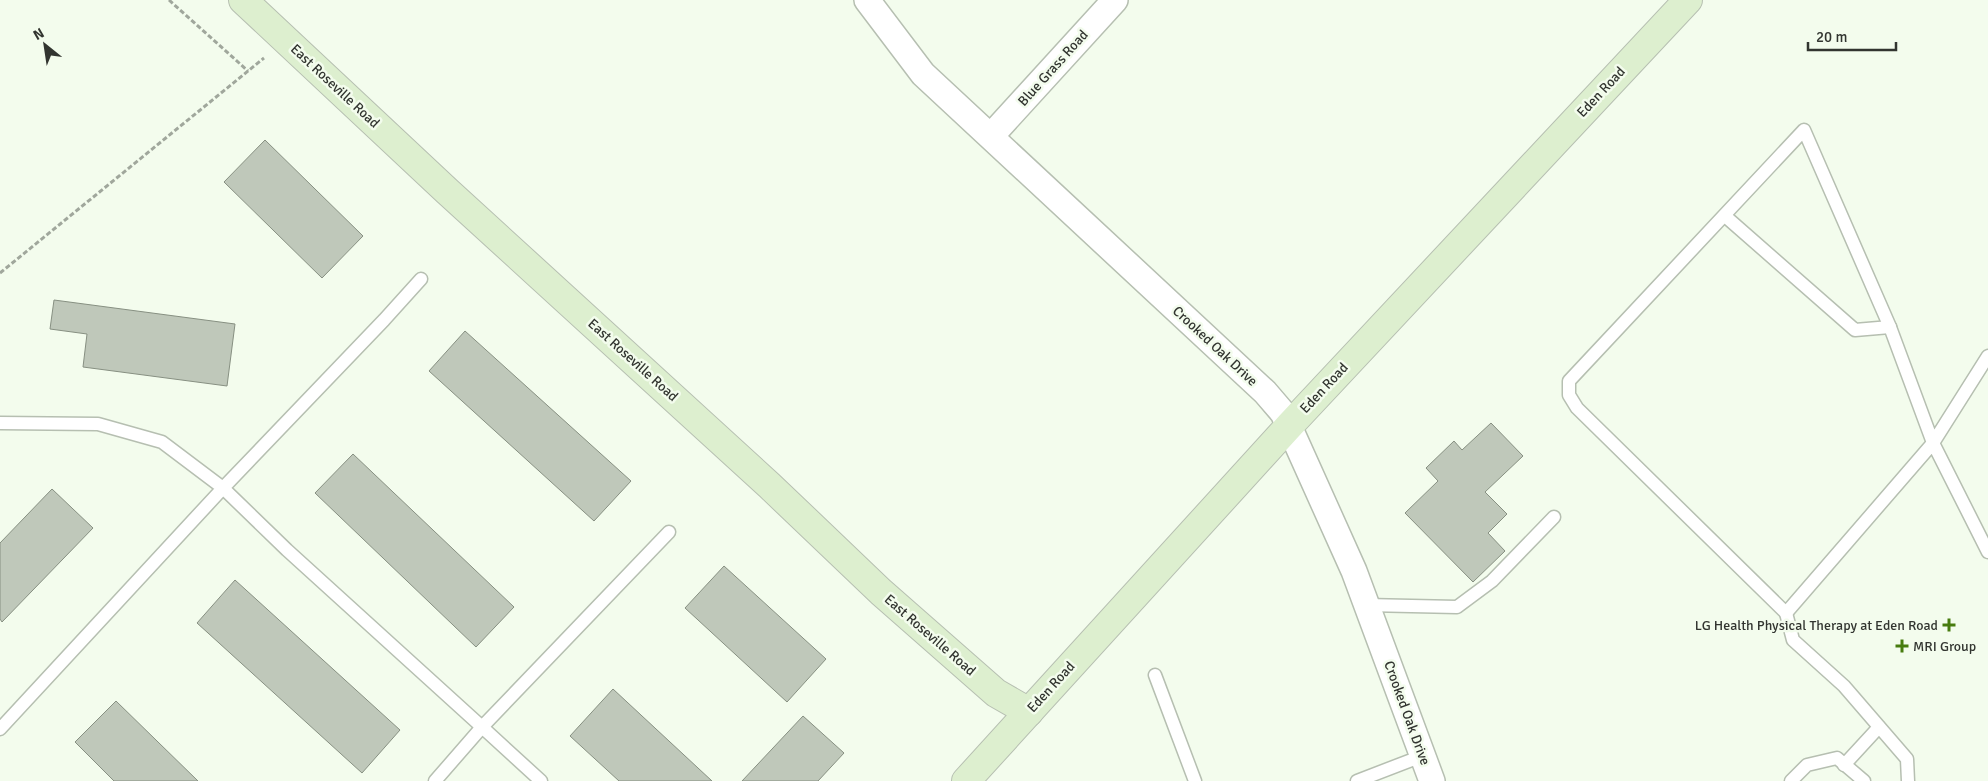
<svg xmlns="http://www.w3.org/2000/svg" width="1988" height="781" font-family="Signika,sans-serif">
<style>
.building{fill:#bfc8ba;stroke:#879082}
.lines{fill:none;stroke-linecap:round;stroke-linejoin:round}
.lane-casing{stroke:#b6bfb1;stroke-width:15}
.street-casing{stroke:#b6bfb1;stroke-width:28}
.secondary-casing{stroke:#b6bfb1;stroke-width:30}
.path{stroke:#a0a79c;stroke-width:3;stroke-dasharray:5 2.5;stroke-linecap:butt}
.lane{stroke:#fff;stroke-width:12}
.street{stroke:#fff;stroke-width:25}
.secondary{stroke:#ddefcf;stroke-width:28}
.poi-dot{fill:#477c0f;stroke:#f3fced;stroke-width:2}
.labels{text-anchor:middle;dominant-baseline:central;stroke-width:5;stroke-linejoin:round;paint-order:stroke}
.street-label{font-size:14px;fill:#323530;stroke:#f3fced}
.poi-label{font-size:14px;fill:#323530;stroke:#f3fced;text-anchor:end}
</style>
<rect width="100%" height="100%" fill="#f3fced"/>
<g class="building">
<polygon points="265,140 363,236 322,278 224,182"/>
<polygon points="54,300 235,324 227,386 83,367 87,334 50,329"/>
<polygon points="465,331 631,481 594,521 429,371"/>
<polygon points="1491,423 1523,456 1485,492 1507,514 1488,533 1505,551 1473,582 1405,513 1438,481 1426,468 1454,441 1462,450"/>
<polygon points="353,454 514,607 476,647 315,493"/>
<polygon points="52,489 93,528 2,622 0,619 0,543"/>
<polygon points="724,566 826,659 787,702 685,608"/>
<polygon points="235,580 400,730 362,773 197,623"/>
<polygon points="613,689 712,781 619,781 570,736"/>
<polygon points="116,701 198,781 114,781 75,742"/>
<polygon points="803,716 844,753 818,781 742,781"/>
</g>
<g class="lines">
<defs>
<g id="lane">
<polyline points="1725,216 1855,330 1890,327"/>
<polyline points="421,279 384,320 223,488 287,550 482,727 669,532"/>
<polyline points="1988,356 1933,443 1786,613 1577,408 1569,395 1569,381 1804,130 1890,327 1933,443 1988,552"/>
<polyline points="0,423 98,424 162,442 223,488 0,729"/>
<polyline points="1366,605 1457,607 1492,581 1554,517"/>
<polyline points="1786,613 1793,640 1844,686 1907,759 1908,781"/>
<polyline points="1155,675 1195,781"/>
<polyline points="1844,765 1879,727"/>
<polyline points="435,781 482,727 541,781"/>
<polyline points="1357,781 1422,756"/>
<polyline points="1791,781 1807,765 1837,758 1864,781"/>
</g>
<g id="street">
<polyline points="867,0 923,74 1265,392 1283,413 1354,571 1432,781"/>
<polyline points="991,136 1115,0"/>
</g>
<g id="secondary">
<polyline points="243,0 447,191 770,486 881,592 996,693 1029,712"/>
<polyline points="966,781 1290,425 1688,0"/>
</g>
</defs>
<use href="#lane" class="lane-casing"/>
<use href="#street" class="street-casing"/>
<use href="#secondary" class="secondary-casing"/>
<g class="path">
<polyline points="169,0 248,71"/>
<polyline points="0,273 264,58"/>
</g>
<use href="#lane" class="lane"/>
<use href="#street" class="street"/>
<use href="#secondary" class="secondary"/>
</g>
<g class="poi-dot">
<path d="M1946.5 617.5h5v5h5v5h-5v5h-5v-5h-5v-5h5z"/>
<path d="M1899.5 638.5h5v5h5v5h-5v5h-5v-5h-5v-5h5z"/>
</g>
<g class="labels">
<g class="street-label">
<text transform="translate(1053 68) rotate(-48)">Blue Grass Road</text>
<text transform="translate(335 86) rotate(43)">East Roseville Road</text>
<text transform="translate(1601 92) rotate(-47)">Eden Road</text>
<text transform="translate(1215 346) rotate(43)">Crooked Oak Drive</text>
<text transform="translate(633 360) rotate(42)">East Roseville Road</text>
<text transform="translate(1324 388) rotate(-47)">Eden Road</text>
<text transform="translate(930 635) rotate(41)">East Roseville Road</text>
<text transform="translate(1051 687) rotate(-48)">Eden Road</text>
<text transform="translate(1407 713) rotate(70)">Crooked Oak Drive</text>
</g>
<g class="poi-label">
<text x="1938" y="625">LG Health Physical Therapy at Eden Road</text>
<text x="1913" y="646" text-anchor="start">MRI Group</text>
</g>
</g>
<g transform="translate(45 45) rotate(330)" stroke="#f3fced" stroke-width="4" paint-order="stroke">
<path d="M0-4L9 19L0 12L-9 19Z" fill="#323530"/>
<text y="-8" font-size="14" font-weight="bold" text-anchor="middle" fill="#323530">N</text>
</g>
<path d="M1808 42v8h88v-8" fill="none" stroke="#323530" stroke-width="2.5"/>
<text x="1816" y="42" font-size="15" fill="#323530" stroke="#f3fced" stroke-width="4" paint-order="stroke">20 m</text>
</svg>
